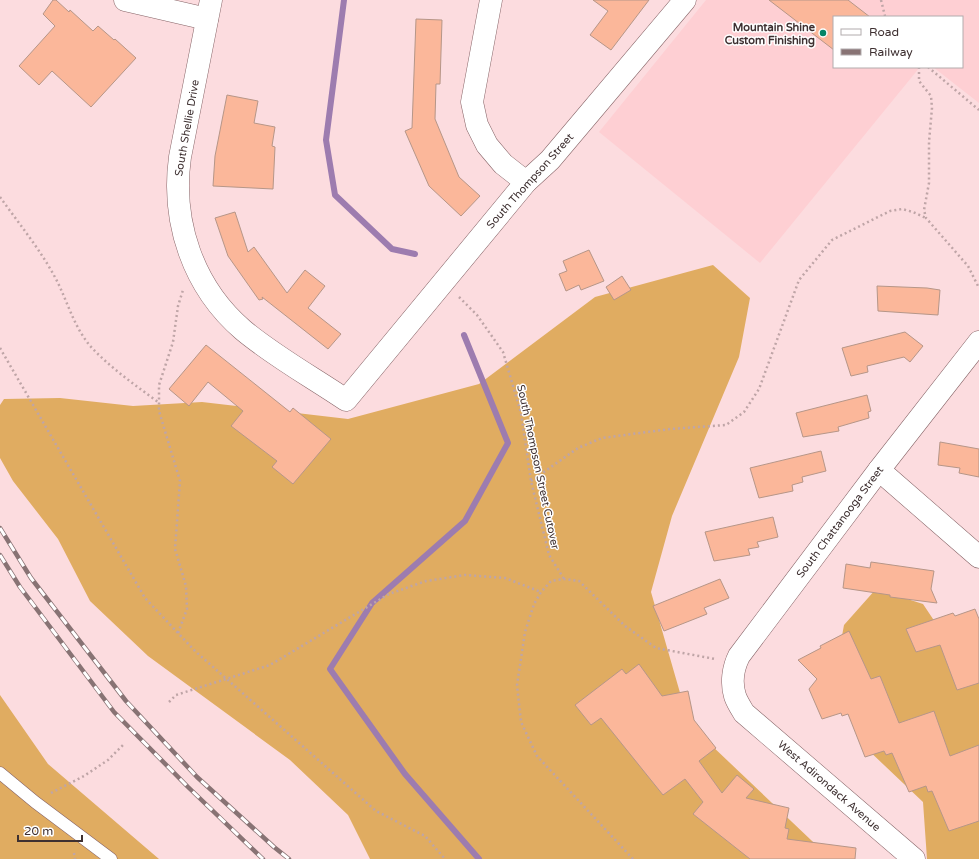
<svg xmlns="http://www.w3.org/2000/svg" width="979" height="859" font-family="'Varela Round',sans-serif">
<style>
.built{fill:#fecfd3}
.forest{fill:#e0ac61}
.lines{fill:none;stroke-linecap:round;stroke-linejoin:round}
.stream{stroke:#9d7caf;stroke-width:6}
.building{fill:#fbb79a;stroke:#b69688}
.lane-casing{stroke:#866467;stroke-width:13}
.street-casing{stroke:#866467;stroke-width:23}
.path{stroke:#bfa5a7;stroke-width:2.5;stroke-dasharray:2 3;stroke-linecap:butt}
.lane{stroke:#fff;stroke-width:12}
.street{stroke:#fff;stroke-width:22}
.rail-casing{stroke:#887374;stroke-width:4.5}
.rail{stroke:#fff;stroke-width:3;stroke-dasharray:9;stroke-linecap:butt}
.poi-dot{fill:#068566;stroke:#fff;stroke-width:1.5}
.labels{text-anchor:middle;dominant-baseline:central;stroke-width:3;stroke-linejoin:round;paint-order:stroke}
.poi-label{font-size:11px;font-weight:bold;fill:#3e3031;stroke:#fff;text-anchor:end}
.street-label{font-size:11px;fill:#3e3031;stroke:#fff}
</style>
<rect width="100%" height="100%" fill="#fcdcdf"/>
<polygon class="built" points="706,0 979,0 979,103 933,67 962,67 962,17 834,17 834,67 920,67 760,263 599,132"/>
<g class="forest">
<polygon points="713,265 750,298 739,357 672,516 651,592 689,724 831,859 370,859 348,815 290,760 148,656 90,601 58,539 13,481 0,458 0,405 4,399 60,398 133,406 202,402 348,419 479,384 595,297"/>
<polygon points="876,589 923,604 947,640 979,659 979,859 927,859 923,802 865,747 833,685 844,625"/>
<polygon points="0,695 48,764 159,859 0,859"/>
</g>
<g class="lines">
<g class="stream">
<polyline points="344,0 326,140 335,195 392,249 415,254"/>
<polyline points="464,335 508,443 465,521 372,603 330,669 405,774 479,859"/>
</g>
</g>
<g class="building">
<polygon points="53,0 56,0 69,12 70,10 93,31 98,26 114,40 115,39 136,58 91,107 52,71 39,85 19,66 55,26 43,14"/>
<polygon points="593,0 649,0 611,50 590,35 608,11"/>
<polygon points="769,0 848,0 870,17 834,17 834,50"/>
<polygon points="416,19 442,20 440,84 436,84 435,119 459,177 480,196 461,216 429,186 405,131 412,128"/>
<polygon points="227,95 258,101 254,123 275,127 272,146 275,147 273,189 213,186 215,156"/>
<polygon points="235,212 248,252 254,247 287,293 305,270 325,286 308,308 341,334 328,349 262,297 263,299 259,300 228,256 215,218"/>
<polygon points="589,250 604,281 581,290 579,285 566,291 559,274 567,271 563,261"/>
<polygon points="622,276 631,290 614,300 606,287"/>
<polygon points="877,286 927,288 940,290 938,315 878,311"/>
<polygon points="905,332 923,346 910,362 904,357 867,366 868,372 851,376 842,348"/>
<polygon points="206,345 290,412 293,408 331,439 293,484 272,467 277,461 231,426 243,411 208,382 189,406 169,389"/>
<polygon points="867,395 871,411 868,412 869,418 838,427 839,431 803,437 796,413"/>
<polygon points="940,442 979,449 979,477 959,473 960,468 938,465"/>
<polygon points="821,451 826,471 802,477 803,482 792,485 793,491 759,498 750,468"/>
<polygon points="773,517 778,537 757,542 759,547 748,549 750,555 714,561 705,532"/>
<polygon points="871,562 934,571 931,589 937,603 890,597 890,595 843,588 846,564 870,568"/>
<polygon points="720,579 729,598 704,608 707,614 697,618 664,631 653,606"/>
<polygon points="975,609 979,619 979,683 957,690 940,645 916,652 906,629 953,613 955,616"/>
<polygon points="849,631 871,679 880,676 899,723 934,711 950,756 979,745 979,821 949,831 932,791 928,792 926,786 909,792 892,753 886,755 884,751 865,757 848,714 842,716 841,713 822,719 809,689 817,679 798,660 821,648 820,646"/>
<polygon points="639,664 662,696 688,691 694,720 716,748 699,761 722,793 737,775 754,789 746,798 789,808 785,828 789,829 787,839 856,848 855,859 750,859 693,814 703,802 685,779 663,795 601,718 591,725 575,705 622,669 626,674"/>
</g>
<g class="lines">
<defs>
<polyline id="lane" points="0,773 35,802 111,859"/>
<g id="street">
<polyline points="125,0 207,19"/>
<path d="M211,0L180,157C171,222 193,287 243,330C274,356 312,377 346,400L526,182L550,160L685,0"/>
<polyline points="491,0 472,102 477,125 487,145 503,164 526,182"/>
<polyline points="879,470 979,557"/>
<path d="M914,859L744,713C741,708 737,702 735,696C731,683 733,668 739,656L879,470L979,342"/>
</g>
</defs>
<use href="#lane" class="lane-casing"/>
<use href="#street" class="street-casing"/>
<g class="path">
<polyline points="881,0 885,16 886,17"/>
<polyline points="919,67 919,81 931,96 932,108 929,142 929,183 924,210 926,218 968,266 979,288"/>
<polyline points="928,67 979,110"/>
<path d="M0,197C20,225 43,253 58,283C69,306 75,329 92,348C112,369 135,385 158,402"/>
<polyline points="459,297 477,315 503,352 521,413 531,481 549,555 564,579"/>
<polyline points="0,348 145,598 195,651 376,811 425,836 445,859"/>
<polyline points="531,481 578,448 602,438 670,429 726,425 744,412 759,389 799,280 832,240 890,211 902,209 913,212 926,218"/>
<polyline points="178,633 187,609 186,586 175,549 180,481 159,411 159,385 173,342 178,306 183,290"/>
<polyline points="169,702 176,695 270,665 389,594 426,581 465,575 505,578 541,592"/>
<polyline points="51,793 84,776 108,760 125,743"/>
<polyline points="74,853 75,859"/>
<polyline points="633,859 537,756 521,722 517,685 525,632 534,604 541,592 551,581 564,579 579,581 625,626 656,648 715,659"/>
</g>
<use href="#lane" class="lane"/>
<use href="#street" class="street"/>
<defs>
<g id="rail">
<polyline points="0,528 31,578 126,701 197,777 274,847 289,859"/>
<polyline points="0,555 20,587 114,712 188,787 263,859"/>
</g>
</defs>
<use href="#rail" class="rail-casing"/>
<use href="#rail" class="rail"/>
</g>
<circle class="poi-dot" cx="823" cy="33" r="4"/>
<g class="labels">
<g class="poi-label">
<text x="815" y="27">Mountain Shine<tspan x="815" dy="13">Custom Finishing</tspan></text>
</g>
<g class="street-label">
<text transform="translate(187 128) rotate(-80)">South Shellie Drive</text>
<text transform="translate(530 181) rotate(-48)">South Thompson Street</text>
<text transform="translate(538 467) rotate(78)">South Thompson Street Cutover</text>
<text transform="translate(840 522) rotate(-53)">South Chattanooga Street</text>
<text transform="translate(829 786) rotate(41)">West Adirondack Avenue</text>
</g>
</g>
<rect x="833" y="16" width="130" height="52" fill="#ffffff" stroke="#b2acad"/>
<rect x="841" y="29" width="20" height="6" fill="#ffffff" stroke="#b2acad"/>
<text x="869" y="36" font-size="12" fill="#3e3031">Road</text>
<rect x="841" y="49" width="20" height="6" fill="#887374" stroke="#b2acad"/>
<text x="869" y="56" font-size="12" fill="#3e3031">Railway</text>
<path d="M18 835v6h64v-6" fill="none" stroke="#3e3031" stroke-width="2"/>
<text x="24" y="835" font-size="12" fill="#3e3031" stroke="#ffffff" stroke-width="3" paint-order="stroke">20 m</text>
</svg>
